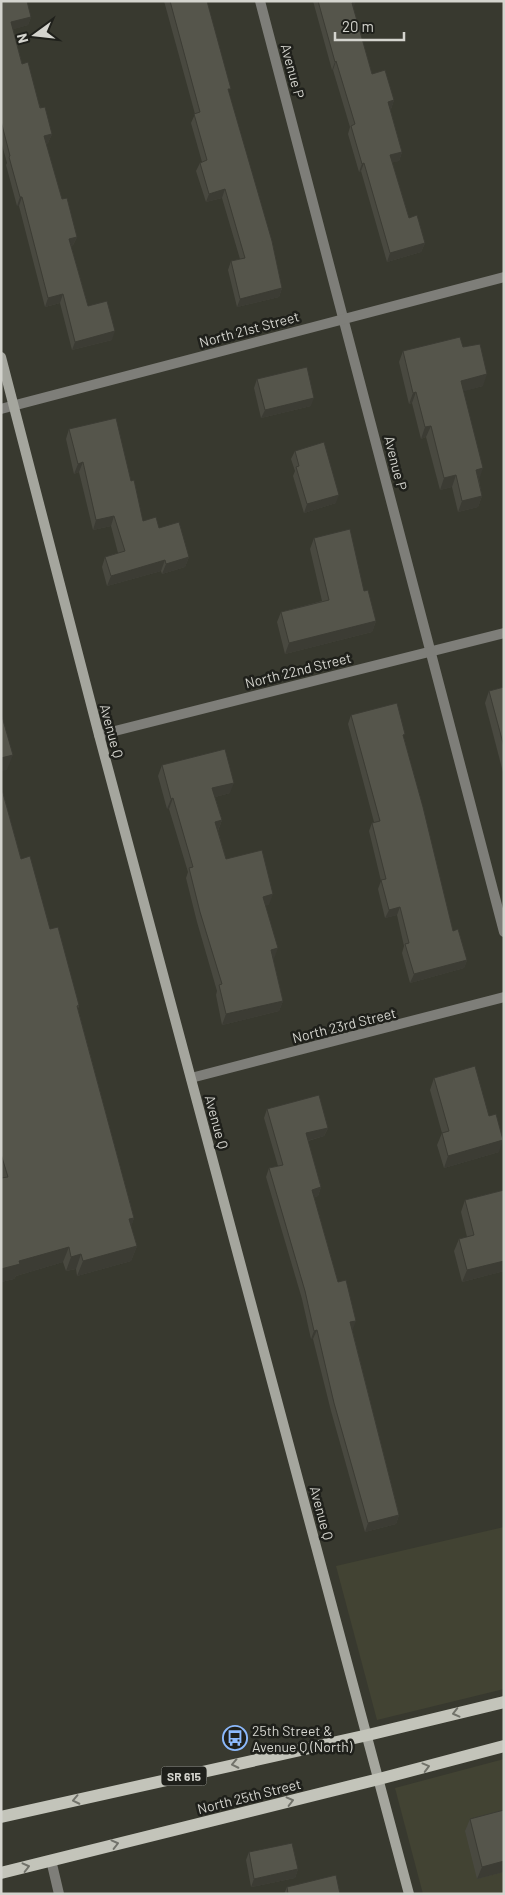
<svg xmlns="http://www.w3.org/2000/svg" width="505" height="1895" font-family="Barlow,sans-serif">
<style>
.built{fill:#424333}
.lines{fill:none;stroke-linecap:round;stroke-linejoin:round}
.street{stroke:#7e7e79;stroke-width:10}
.secondary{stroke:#a5a69e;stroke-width:10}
.primary{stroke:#c3c4ba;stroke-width:12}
.wall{fill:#494940}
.shaded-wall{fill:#3c3c34}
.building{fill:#55554b;stroke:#3c3c34}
.oneway{stroke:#71726a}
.labels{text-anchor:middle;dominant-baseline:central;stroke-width:5;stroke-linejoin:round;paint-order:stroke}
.shield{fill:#1f201b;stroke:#9e9e98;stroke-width:1}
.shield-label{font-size:12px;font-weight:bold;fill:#d4d4ce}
.street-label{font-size:14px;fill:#d4d4ce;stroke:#1f201b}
.poi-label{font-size:14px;fill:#d4d4ce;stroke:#1f201b;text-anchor:start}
</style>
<rect width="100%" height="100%" fill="#38392f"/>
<g class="built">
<polygon points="504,1527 504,1689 377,1720 336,1566"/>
<polygon points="504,1759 504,1894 423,1894 395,1788"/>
</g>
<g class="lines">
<g class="street">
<path d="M260,1C343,311 422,622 504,932"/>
<polyline points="1,409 504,277"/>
<polyline points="99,735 504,633"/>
<polyline points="191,1078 504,997"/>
<polyline points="51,1860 59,1894"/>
</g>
<polyline class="secondary" points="1,357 99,735 409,1894"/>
<g class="primary">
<polyline points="1,1817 368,1735 504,1702"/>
<polyline points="1,1873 379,1779 504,1746"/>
</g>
</g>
<g class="wall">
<polygon points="1,1 31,17 28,25 13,29 22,64 52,134 48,143 46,144 62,199 77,237 73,245 71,246 88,306 112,340 72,350 60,303 45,307 19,206 17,206 6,165 7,163 1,141"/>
<polygon points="164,1 207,1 229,93 282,288 279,297 237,307 228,270 231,261 240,259 222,198 206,202 196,171 200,163 202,162 191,123 195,114"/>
<polygon points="313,1 355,1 353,8 372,74 394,100 391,109 390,109 402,152 399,161 392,162 409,218 425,243 421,252 387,262 361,171 359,172 348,134 350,127 333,70 332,70"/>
<polygon points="463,347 483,386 463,391 479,480 482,496 478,507 458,512 452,487 440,490 426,437 421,439 412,403 409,404 399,362 403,351"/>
<polygon points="257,379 311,406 261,418 254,388"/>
<polygon points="69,429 131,481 143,521 159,528 189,557 185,567 162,574 161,571 107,586 102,567 105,557 118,553 111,526 93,530 79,472 74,474 66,439"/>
<polygon points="295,451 336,503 304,513 293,476 295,471 291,459"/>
<polygon points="314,538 364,591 376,621 372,632 285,654 277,622 281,612 322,601 310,549"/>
<polygon points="504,687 504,776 485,703 489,691"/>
<polygon points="351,715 404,738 453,931 467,960 464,968 410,983 402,953 404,946 397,915 385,918 378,889 381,881 369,831 372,823 374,822 348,724"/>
<polygon points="162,765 230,793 215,797 222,820 218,831 226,859 269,905 265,905 273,959 283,1001 279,1011 222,1025 216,995 217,991 197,922 186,878 188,872 169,809 167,809 158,776"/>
<polygon points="1,786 21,859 50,929 79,1005 78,1009 134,1218 131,1226 137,1246 131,1261 77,1276 76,1269 66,1271 63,1262 16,1276 14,1279 1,1282"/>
<polygon points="434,1078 499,1152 444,1168 437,1145 442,1133 430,1090"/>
<polygon points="267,1109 328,1128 324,1136 308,1141 321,1187 318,1196 314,1197 338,1282 353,1329 352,1329 399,1515 396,1524 365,1532 331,1411 313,1339 311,1339 302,1299 266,1177 269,1168 278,1166 264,1118"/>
<polygon points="504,1190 504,1271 462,1282 454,1251 459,1239 467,1237 461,1212 465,1200"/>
<polygon points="504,1810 504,1872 477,1879 465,1831 470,1819"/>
<polygon points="249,1852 298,1869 295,1878 251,1887 246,1860"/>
<polygon points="287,1887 340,1894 284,1894"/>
</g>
<g class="shaded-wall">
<polygon points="356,2 352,10 352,3"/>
<polygon points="31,17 28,25 8,31 11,22"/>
<polygon points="336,61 333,70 332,70 335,62"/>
<polygon points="394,100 391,109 385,110 388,102"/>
<polygon points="52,134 48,143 41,145 44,136"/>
<polygon points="402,152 399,161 387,164 390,155"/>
<polygon points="364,163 361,171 359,172 362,164"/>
<polygon points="225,189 222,198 206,202 209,194"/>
<polygon points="20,197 22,197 19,206 17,206"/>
<polygon points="77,237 73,245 66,247 69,239"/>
<polygon points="425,243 421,252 387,262 390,253"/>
<polygon points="282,288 279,297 237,307 240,299"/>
<polygon points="63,294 60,303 45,307 48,298"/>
<polygon points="115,331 112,340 72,350 75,342"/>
<polygon points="487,374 483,386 457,393 461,381"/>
<polygon points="416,392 412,403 409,404 413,393"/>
<polygon points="314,398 311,406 261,418 265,410"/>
<polygon points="431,426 426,437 421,439 425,427"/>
<polygon points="83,462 79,472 74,474 78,464"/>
<polygon points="483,468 479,480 476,470"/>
<polygon points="456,475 452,487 440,490 444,478"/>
<polygon points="339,495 336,503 304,513 307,504"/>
<polygon points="482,496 478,507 458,512 462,501"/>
<polygon points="114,516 111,526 93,530 96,520"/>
<polygon points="189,557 185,567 162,574 166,564"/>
<polygon points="165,560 161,571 107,586 111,576"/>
<polygon points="376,621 372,632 285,654 289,643"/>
<polygon points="13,755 7,770 1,771 1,758"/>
<polygon points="234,783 230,793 208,799 212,788"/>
<polygon points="173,798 169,809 167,809 171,799"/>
<polygon points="222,820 218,830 211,833 215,822"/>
<polygon points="273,894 269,905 259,907 263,897"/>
<polygon points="400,907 397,915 385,918 389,910"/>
<polygon points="278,948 274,959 267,961 271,950"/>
<polygon points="467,960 464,968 410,983 414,974"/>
<polygon points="283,1001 279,1011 222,1025 226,1014"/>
<polygon points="328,1128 324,1136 303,1142 306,1133"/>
<polygon points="503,1140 499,1152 444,1168 448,1156"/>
<polygon points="321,1187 318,1196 309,1199 312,1190"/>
<polygon points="134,1218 129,1233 129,1219"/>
<polygon points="137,1246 131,1261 77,1276 83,1261"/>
<polygon points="69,1247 63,1262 16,1276 14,1279 1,1282 1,1269 19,1261"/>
<polygon points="81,1254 76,1269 66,1271 71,1257"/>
<polygon points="504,1261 504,1271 462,1282 467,1270"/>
<polygon points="356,1321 353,1329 347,1331 350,1322"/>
<polygon points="317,1330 313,1339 311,1339 314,1331"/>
<polygon points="399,1515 396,1524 365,1532 368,1523"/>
<polygon points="504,1861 504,1872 477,1879 482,1867"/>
<polygon points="298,1869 295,1878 251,1887 254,1879"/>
</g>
<g class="building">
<polygon points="1,1 27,1 31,17 11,22 22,64 28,62 40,108 45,107 52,134 44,136 62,199 67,198 77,237 69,239 88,306 107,301 115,331 75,342 63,294 48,298 22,197 20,197 9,157 10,156 1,121"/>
<polygon points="170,1 207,1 231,89 228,89 272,241 282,288 240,299 231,261 245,258 225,189 209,194 200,163 207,160 194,114 200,112"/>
<polygon points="318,1 355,1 352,3 372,74 385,70 394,100 388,102 402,152 390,155 409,218 417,215 425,243 390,253 364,163 362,164 351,126 355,124 336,61 335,62"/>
<polygon points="460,337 463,347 480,344 487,374 461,381 483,468 476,470 482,496 462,501 456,475 444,478 431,426 425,427 416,392 413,393 403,351"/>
<polygon points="307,367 314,398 265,410 257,379"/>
<polygon points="116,418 131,481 134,480 143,521 156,517 159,528 179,522 189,557 166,564 165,560 111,576 105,557 125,551 114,516 96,520 83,462 78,464 69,429"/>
<polygon points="324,442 339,495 307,504 296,467 299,466 295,451"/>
<polygon points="350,529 364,591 368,590 376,621 289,643 281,612 329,600 314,538"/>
<polygon points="504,687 504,747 489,691"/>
<polygon points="397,703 405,734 403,735 423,807 453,931 458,929 467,960 414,974 405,944 409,943 400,907 389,910 381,880 386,879 372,823 380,821 351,715"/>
<polygon points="1,713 13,755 1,758"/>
<polygon points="225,749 234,783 212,788 222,820 215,822 226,859 262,850 273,894 263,897 278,948 271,950 283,1001 226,1014 219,985 222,984 200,912 189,868 193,867 173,798 171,799 162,765"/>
<polygon points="1,786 21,859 30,856 50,929 58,927 79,1005 77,1006 134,1218 129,1219 137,1246 83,1261 81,1254 71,1257 69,1247 19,1261 20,1264 1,1269 1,1178 8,1177 1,1154"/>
<polygon points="475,1066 489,1116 496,1114 503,1140 448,1156 442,1133 449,1131 434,1078"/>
<polygon points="319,1095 328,1128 306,1133 321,1187 312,1190 338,1282 346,1280 356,1321 350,1322 399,1515 368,1523 334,1403 317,1330 314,1331 305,1291 269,1168 283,1165 267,1109"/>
<polygon points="504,1190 504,1261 467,1270 459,1239 474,1235 465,1200"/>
<polygon points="504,1810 504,1861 482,1867 470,1819"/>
<polygon points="292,1843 298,1869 254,1879 249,1852"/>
<polygon points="336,1875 340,1894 288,1894 287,1887"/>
</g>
<defs><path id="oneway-chevron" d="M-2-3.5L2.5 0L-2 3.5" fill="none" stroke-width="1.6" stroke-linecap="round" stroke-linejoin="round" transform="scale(1.25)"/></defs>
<g class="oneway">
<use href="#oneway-chevron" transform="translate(456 1713) rotate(166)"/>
<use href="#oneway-chevron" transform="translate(235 1764) rotate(168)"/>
<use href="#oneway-chevron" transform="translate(426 1767) rotate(-15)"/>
<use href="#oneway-chevron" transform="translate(76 1800) rotate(168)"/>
<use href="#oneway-chevron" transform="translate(290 1801) rotate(-14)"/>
<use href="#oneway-chevron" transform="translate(115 1844) rotate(-14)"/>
<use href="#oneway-chevron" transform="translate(26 1867) rotate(-14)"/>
</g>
<defs>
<symbol id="bus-ring" viewBox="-11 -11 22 22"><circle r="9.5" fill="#1f201b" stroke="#8cb9fc" stroke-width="1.5"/><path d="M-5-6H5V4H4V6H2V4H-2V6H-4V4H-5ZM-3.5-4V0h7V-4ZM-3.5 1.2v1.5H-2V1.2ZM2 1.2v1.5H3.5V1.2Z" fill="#8cb9fc"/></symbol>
</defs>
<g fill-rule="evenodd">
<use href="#bus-ring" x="221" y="1724" width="28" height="28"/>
</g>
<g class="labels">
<rect class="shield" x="161.5" y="1766.5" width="45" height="19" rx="4"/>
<g class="shield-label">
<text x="184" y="1776">SR 615</text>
</g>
<g class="street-label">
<text transform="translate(293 71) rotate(75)">Avenue P</text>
<text transform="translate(249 329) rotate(-15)">North 21st Street</text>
<text transform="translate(396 463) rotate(76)">Avenue P</text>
<text transform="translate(298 670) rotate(-14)">North 22nd Street</text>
<text transform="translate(112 731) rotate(75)">Avenue Q</text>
<text transform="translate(344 1025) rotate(-14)">North 23rd Street</text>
<text transform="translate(217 1122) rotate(75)">Avenue Q</text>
<text transform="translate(322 1513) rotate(75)">Avenue Q</text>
<text transform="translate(249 1796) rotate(-14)">North 25th Street</text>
</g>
<g class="poi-label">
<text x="252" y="1730">25th Street &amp;<tspan x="252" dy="16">Avenue Q (North)</tspan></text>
</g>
</g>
<rect width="505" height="1895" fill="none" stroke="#d4d4ce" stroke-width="5"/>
<g transform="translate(35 35) rotate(255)" stroke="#1f201b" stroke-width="4" paint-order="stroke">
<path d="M0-4L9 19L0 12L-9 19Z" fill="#d4d4ce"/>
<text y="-8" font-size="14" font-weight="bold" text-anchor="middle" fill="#d4d4ce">N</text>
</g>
<path d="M335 32v8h69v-8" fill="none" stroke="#d4d4ce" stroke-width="2.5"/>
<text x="342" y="32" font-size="15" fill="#d4d4ce" stroke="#1f201b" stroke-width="4" paint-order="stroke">20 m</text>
</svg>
